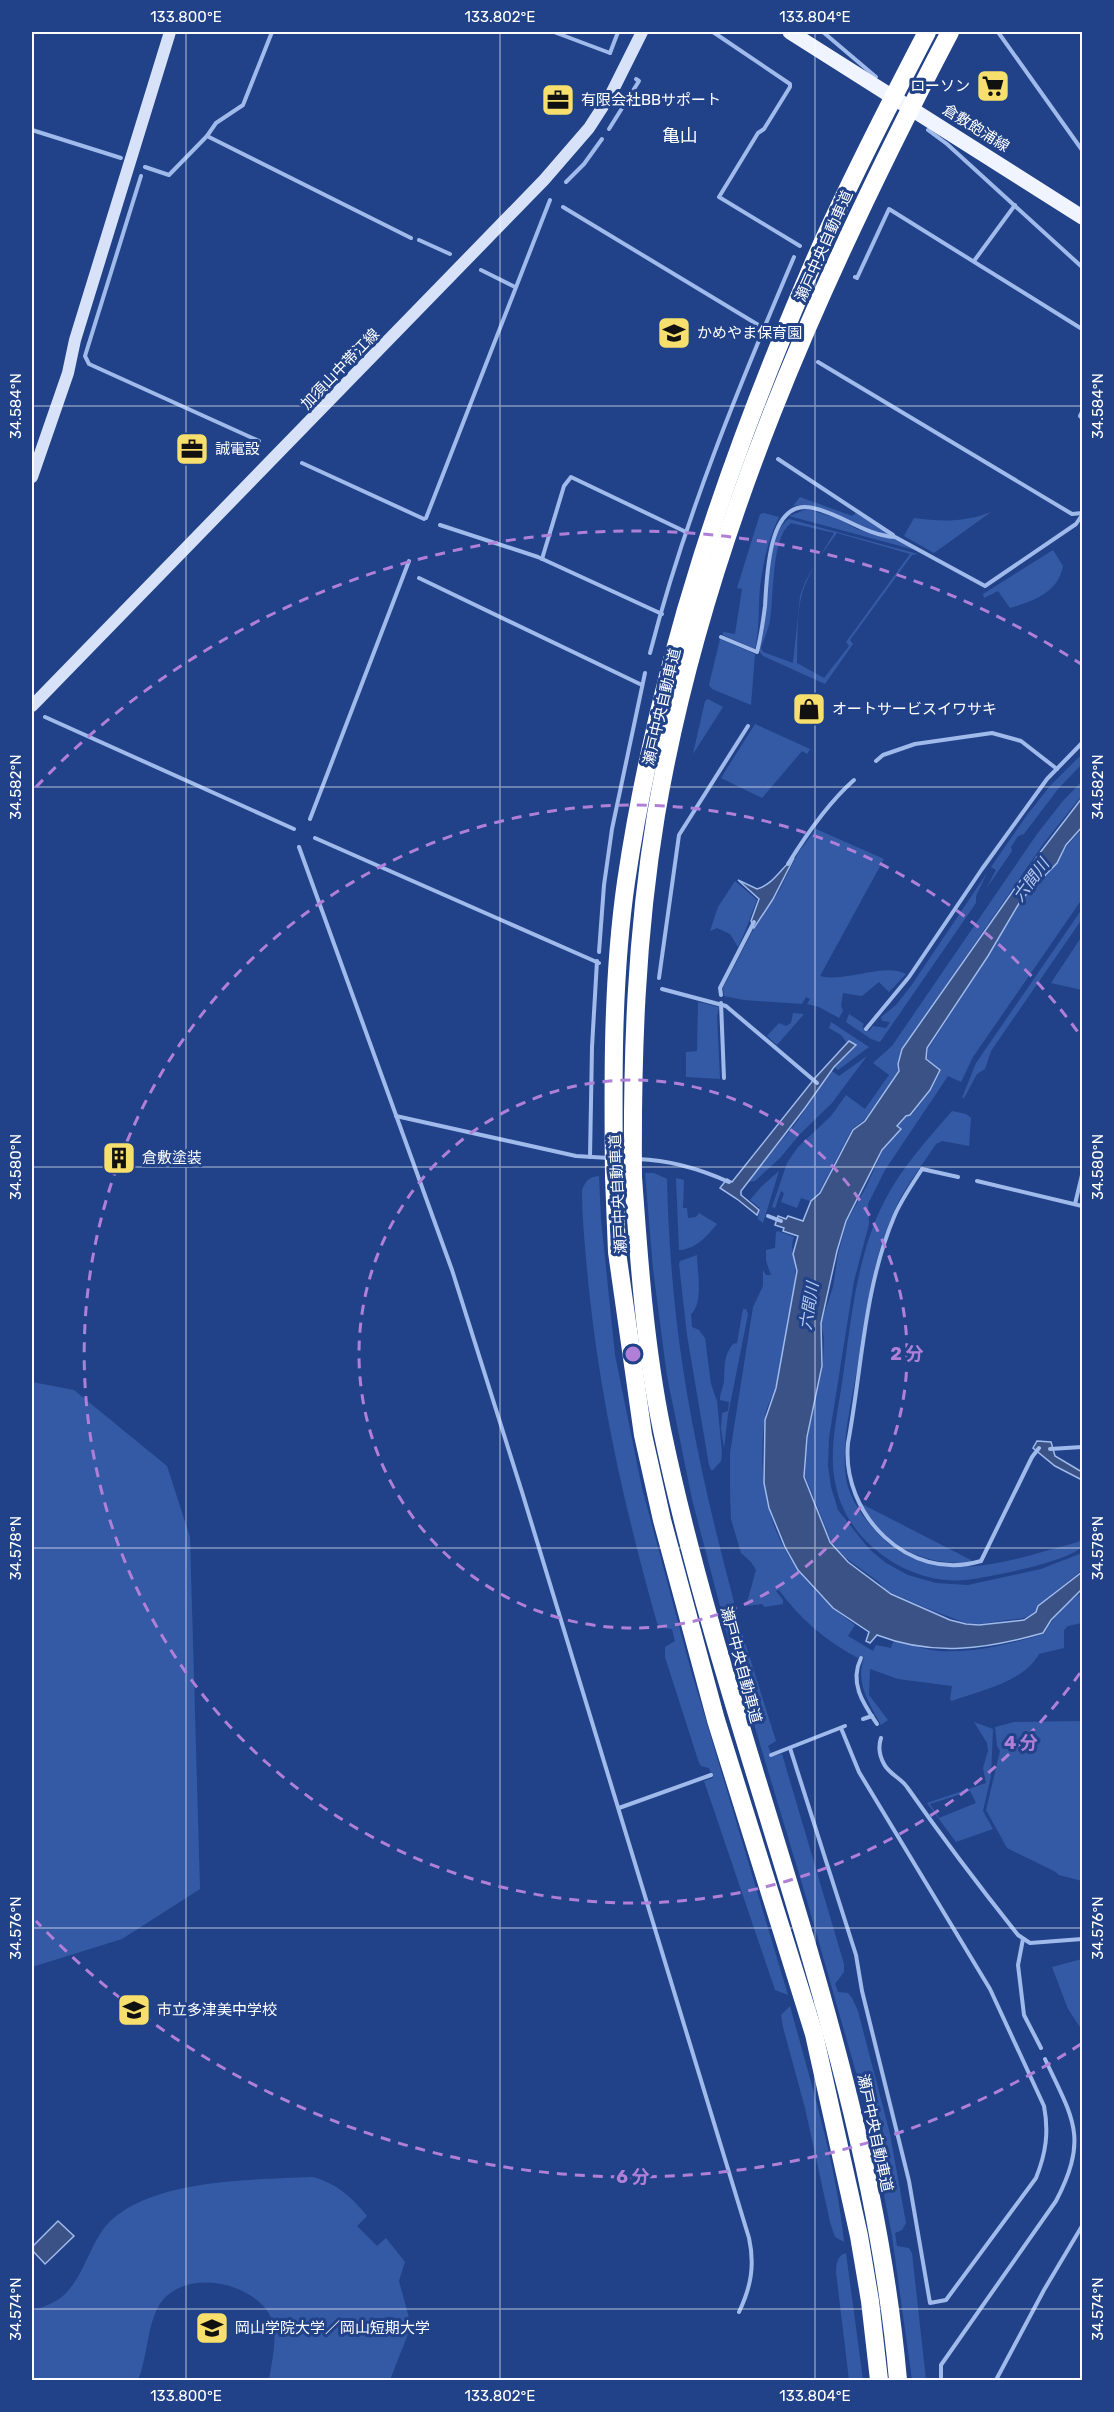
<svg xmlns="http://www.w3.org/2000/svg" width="1114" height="2412" font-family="Rubik,'Noto Sans JP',sans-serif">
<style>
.green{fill:#355aa5;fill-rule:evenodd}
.water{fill:#3a5286;stroke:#9fbaeb;stroke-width:1.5}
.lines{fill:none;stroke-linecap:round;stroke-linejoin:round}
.stream{stroke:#9fbaeb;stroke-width:4}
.secondary{stroke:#d7e1f8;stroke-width:12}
.primary{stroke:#f0f4fe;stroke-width:15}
.highway{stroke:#fff;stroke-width:18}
.highway-bridge{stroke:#fff;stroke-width:18}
.ticks{fill:none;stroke:#fff;stroke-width:1.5;stroke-opacity:0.45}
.ring{fill:none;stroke:#b080d9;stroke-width:3;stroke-dasharray:10 8}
.labels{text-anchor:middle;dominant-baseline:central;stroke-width:6;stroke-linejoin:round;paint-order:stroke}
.poi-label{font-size:15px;fill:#fff;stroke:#214288;text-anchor:start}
.street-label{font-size:15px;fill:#fff;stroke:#214288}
.water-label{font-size:16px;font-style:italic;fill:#b7cbf2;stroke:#214288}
.quarter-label{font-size:18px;fill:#fff;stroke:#214288}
.centre{fill:#b080d9;stroke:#214288;stroke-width:3}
.ring-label{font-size:18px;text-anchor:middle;font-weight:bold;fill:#b080d9;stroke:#214288;stroke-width:6;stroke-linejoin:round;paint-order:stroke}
.neatline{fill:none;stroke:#fff;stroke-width:2}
.ticks-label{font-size:15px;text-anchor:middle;fill:#fff}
</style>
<rect width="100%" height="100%" fill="#214288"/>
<g class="green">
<path d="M800,497L852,516L856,513L890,534C856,538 829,500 793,506Z"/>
<polygon points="807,509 836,518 857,529 882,537 895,538 915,550 789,516"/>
<path d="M991,512L934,553L904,536L914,518C941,522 966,522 991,512Z"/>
<path d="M764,513L779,517C768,539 763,563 760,587C758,608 760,627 755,649L723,635V632L735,634L742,589L737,588L760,514Z"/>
<path d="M789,519L918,554L912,555L850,640L853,644L825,684L763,656L759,651C761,643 763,636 764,628C768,601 765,534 789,519ZM791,523L834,533L806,580L800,596L793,663L763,652L761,648C764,639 768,630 770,621C774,597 771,537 791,523ZM837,533L910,554L846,642L849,646L824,678L797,663C798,641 796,615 802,594C808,573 824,550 837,533Z"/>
<path d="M1053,550L1063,566C1058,593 1033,601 1010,608L998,591L984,598L983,594Z"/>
<polygon points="720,639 755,654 751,705 712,689 709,685"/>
<polygon points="708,699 723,707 693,754 705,701"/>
<polygon points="755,724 810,749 807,754 802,751 762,798 721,778"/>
<polygon points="1082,754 1082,764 1058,789 1024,834 1018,836 1011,847 1012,851 986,889 996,870 991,867 1027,815 1050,786"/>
<polygon points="1082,781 1082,795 1044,843 901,1050 897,1064 898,1071 864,1120 852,1129 819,1192 810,1201 801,1198 797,1208 781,1202 784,1193 781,1191 775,1208 772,1207 787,1163 798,1147 831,1116 846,1095 865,1109 889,1075 873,1063 892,1046 1037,834 1062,802"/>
<path d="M816,829L884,859L820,976C846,983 883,962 906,974L889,992L879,982L862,996L843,993L841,1006L843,1011L839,1018L819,1007L807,1004L810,999L806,997L802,1004L744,1000L724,996L723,988L752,932L778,893L798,853Z"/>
<polygon points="1082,829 1082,899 973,1057 961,1082 948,1076 885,1170 868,1204 869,1224 854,1281 829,1438 828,1466 831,1487 838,1510 869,1549 886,1563 908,1575 936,1583 968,1585 1041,1569 1082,1553 1082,1570 1037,1606 1036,1612 1024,1618 979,1624 966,1623 931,1610 885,1590 880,1583 846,1558 831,1541 805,1476 808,1436 823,1365 824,1338 821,1323 833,1287 838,1254 847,1221 866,1187 883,1150 902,1129 898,1126 906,1117 911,1116 931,1090 941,1070 927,1059 928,1049 990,954 1021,900 1057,863 1067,846"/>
<polygon points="987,873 976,896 976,903 880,1042 871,1039 846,1022 849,1014 864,1024 862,1027 869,1031 873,1026 886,1028 890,1022 882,1021 881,1017 896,1005 911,986"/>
<path d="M735,881L757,900C750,917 746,931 738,947L730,934L717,928L710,931L718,907Z"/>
<polygon points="1082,909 1082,919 991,1051 985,1069 977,1074 964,1098 962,1098 976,1063"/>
<polygon points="1082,936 1082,990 1051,983"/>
<polygon points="698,1002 719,1007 717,1016 720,1079 686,1077 686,1052 697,1051"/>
<polygon points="793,1013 804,1014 777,1045 767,1036 779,1023 786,1026 791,1023"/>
<polygon points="831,1022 869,1047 838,1070 834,1067 856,1045 850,1041 847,1043 841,1035 829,1028"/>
<polygon points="867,1056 832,1103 801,1133 780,1158 755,1181 747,1182 796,1123 832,1071 839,1076"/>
<path d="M952,1111L966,1114L971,1118L969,1146L942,1141L936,1144C921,1167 903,1189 893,1214C871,1263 865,1317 857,1369C851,1405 841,1442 846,1478C848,1494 860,1513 871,1526C927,1594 1007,1561 1078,1542L1082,1538V1547C1063,1563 1001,1574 974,1579C915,1589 849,1546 836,1487C828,1453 837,1417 842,1383C851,1322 856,1257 884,1202C901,1168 927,1140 952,1111Z"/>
<polygon points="779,1171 763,1223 758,1219 760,1208 750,1200 761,1187"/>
<path d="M645,1173H654L667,1179C668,1224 671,1270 676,1316C687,1413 709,1508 734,1602L731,1608L722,1614L692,1499L667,1376L653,1269Z"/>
<path d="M599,1176L601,1220L615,1355L642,1488L690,1667L788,1995L775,1990L773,1984L704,1781L713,1778L709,1768L701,1766L698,1760L665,1657V1647L675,1641L672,1629L662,1628L657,1623C626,1513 601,1404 589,1290C586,1257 582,1223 582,1190C586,1180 589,1177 599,1176Z"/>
<path d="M676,1178L684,1180L683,1208H687L688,1218L696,1217L699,1213L717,1224C706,1237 696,1249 679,1250Z"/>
<path d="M778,1231L794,1237C790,1249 794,1256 795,1268C796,1284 791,1302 788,1318C784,1340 781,1363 776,1386C773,1396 767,1405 765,1416C753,1508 781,1571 855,1625L848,1636L873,1651L876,1645L891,1648L893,1642C909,1643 924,1650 939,1651C975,1653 1010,1644 1044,1634C1052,1619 1067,1601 1082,1593V1623L1068,1626L1064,1630V1648L1039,1654C1024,1682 979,1691 952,1701L950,1700L952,1686L898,1679L870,1669L869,1695L888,1720L881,1725C869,1702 855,1683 864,1658L859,1656L858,1658C826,1641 800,1619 779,1590L776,1591L783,1600V1604L765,1607L762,1604L746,1606L756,1570L751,1562L741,1553L731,1519L730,1490V1453L753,1307L763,1286V1270L766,1275H771L766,1261V1250L775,1248L776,1232Z"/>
<path d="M697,1255C697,1271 704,1303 691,1314L692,1327L699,1330L705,1338L711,1384L717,1401L722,1453L721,1461L713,1470H711L709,1465L687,1335L679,1264L680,1261Z"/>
<path d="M743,1309H746L748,1314L728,1415L724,1448L721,1429L722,1413L728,1411L729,1402L720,1400C720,1393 723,1388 724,1381C725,1367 723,1356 733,1344L737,1343Z"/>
<polygon points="32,1382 74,1390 167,1466 190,1537 200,1889 122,1939 32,1967"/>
<path d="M862,1504L971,1560L972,1562C926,1567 882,1546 862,1504Z"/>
<polygon points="733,1626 741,1630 776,1741 768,1746 772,1756 782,1754 844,1964 844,1972 835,1984 838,1992 848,1993 852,1998 858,2011 890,2134 906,2223 902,2230 895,2233 897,2246 909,2248 912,2253 926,2380 912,2380 892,2236 869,2118 806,1897 725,1628"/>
<polygon points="1082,1721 1082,1881 1059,1875 1054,1871 1007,1848 986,1810 1000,1751 997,1746 995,1727 1014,1722"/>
<path d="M974,1722L993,1729L991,1776L983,1811L993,1829L956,1842L927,1803L986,1783L983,1768L988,1751L987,1743ZM970,1791L976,1803L939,1818L930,1804Z"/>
<polygon points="1082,1959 1082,2030 1068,2009 1052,1967"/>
<path d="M790,2006C811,2084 836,2162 844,2242L835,2237L830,2222L805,2108L783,2027L781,2015Z"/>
<path d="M312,2177C335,2182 353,2198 367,2216L357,2226L377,2246L386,2238L405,2262L399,2281L409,2318L408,2334L390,2380H269C272,2361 280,2329 268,2312C247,2281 187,2270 162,2301C147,2320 148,2357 138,2380H32V2311C42,2307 56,2303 64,2295C83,2277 89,2248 104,2228C145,2178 253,2180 312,2177Z"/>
<path d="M846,2253L863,2380H849L836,2272C836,2264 837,2256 846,2253Z"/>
</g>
<g class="water">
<path d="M1082,798V827L1066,845L1057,863L1021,900L988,956L927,1048L926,1059L940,1070L930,1090L910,1115L906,1116L897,1126L901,1129L882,1150L846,1221L837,1251L821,1323L822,1366L807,1437L804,1477L830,1542L848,1562L891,1594L950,1620L966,1624L979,1625L1024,1620L1036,1612L1038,1606L1082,1572V1589L1051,1620L1043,1633C986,1649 934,1657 877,1635L870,1643L866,1641L869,1632L833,1608L798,1570L785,1547L769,1508L764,1483L765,1420L776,1388L797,1271L793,1254L798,1236L783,1231L784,1228L775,1225L778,1216L786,1219L788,1216L803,1221L811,1201L820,1193L853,1130L865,1121L899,1071L898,1064L902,1049L1039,854Z"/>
<path d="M794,858L773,899L754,928L751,921L759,899L738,880L757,889C774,884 780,869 794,858Z"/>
<polygon points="849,1041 856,1045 834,1067 805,1108 741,1191 741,1195 759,1210 757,1215 737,1199 720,1188 727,1179 732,1182 815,1078"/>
<polygon points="1037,1441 1051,1442 1055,1456 1082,1472 1082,1480 1055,1466 1033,1448"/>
<polygon points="58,2221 74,2236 45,2264 32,2250 32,2247"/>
</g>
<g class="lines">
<g class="stream">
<polyline points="554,32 610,53"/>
<polyline points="713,32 790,84 790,87 764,129 758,133 719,197 800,246"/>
<polyline points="823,32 876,77"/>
<polyline points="998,32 1082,150"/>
<polyline points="610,53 618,32"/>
<polyline points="609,129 639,81 636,79"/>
<polyline points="32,130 121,158"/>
<polyline points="928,130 947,144 1082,267"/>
<polyline points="207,136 216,123 243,105 272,32"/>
<polyline points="145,167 169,175 207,136 411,238"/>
<polyline points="141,176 85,356 89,364 259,441"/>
<polyline points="566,182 584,164 602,139"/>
<polyline points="563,207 765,329"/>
<polyline points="419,240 450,254"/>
<polyline points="974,261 1015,205"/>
<polyline points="481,270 515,287"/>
<polyline points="855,277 857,278 889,209 1082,329"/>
<polyline points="818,362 1072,514 1082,513"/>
<polyline points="1082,412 1080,416 1082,418"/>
<polyline points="778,459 893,535"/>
<polyline points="302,463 424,519"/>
<polyline points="426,518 550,200"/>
<polyline points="440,525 538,557 662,614"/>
<polyline points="542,559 564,486 571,477 686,532"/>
<polyline points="419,578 642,685"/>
<path d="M721,637L757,652C761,636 763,622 765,606C767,579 767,497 813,508C842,514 864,535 895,537L985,586L1076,524L1082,515"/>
<path d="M650,653C685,517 739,386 794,257"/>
<polyline points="45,717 294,829"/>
<polyline points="876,761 883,755 915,744 992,733 1021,741 1057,769"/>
<polyline points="310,819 409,561"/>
<polyline points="315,838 599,963"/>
<path d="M299,847L452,1270L522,1492L749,2238C755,2265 751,2287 739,2312"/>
<path d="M788,864C806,835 828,803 854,780"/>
<polyline points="599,952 604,885 612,829 645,673"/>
<polyline points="659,978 679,835 748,726"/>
<polyline points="662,989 726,1006 817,1083"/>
<polyline points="721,995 720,988 754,922"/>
<polyline points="721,1003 724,1078"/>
<polyline points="866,1029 909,977 982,869 1047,779 1082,743"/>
<polyline points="396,1116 576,1156 609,1158"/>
<polyline points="590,1157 592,1047 597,961"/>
<path d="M638,1159C669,1160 700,1169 729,1182"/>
<path d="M958,1177L922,1169C912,1185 901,1200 894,1217C864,1288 862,1368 848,1443C841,1514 908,1583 981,1561L1032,1457L1039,1448"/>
<polyline points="977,1181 1082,1206"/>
<polyline points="1075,1204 1082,1175"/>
<polyline points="768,1216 781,1221"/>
<polyline points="1050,1449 1082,1447"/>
<path d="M861,1658C849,1683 863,1703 877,1724"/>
<polyline points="863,1719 872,1716"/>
<path d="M881,1738C878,1747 879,1755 884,1764C889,1774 901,1778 907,1787C942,1837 979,1886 1018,1935L1030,1943L1082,1939"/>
<path d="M790,1748L856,1955L862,1991L909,2181L930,2303L946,2300L1036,2178C1046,2153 1049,2132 1044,2106L990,1989L859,1772L841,1728"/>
<polyline points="771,1755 845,1726"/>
<polyline points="619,1808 711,1775"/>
<polyline points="1023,1939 1018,1965 1024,2015 1041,2048"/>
<path d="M941,2380V2365L1056,2201C1089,2137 1073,2119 1045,2059"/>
<polyline points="996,2380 1044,2290 1082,2226"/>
</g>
<g class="secondary">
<polyline points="32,477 68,373 75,340 170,32"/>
<polyline points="32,706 544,180 589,128 611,94 642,32"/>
</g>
<polyline class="primary" points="790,32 1082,217"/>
<g class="highway">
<polyline points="614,1177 617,1252 643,1435 662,1520 716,1720 814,2034 859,2236 870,2301 879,2380"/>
<path d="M633,1177C639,1261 645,1347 662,1430C729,1750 869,2052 898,2380"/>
</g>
<g class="highway-bridge">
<path d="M614,1177C613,1079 612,980 626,882C659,659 730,453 820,248C853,175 890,103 927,32"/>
<path d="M633,1177C632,1054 636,936 656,815C703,539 821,278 950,32"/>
</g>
</g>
<path class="ticks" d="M186,32V2380M500,32V2380M815,32V2380M32,406H1082M32,787H1082M32,1167H1082M32,1548H1082M32,1928H1082M32,2309H1082"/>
<g class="ring">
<circle cx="633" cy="1354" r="274"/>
<path d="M1080 1673A549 549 0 1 1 1080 1035"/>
<path d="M1081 2044A823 823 0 0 1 36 1921M36 787A823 823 0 0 1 1081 664"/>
</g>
<defs>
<symbol id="supermarket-square" viewBox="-11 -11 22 22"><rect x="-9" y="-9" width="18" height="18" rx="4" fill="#f7df6d" stroke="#214288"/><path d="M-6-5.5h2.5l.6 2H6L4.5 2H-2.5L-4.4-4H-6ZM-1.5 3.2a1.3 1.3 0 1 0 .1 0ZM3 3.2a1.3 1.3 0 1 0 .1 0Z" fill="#111"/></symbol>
<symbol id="office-square" viewBox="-11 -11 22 22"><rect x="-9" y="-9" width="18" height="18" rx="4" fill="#f7df6d" stroke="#214288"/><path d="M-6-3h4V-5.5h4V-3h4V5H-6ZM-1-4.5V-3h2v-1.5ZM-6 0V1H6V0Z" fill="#111"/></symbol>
<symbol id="school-square" viewBox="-11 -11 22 22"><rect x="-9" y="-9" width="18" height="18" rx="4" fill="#f7df6d" stroke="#214288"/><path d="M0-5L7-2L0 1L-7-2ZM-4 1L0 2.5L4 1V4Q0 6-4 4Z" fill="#111"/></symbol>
<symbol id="shop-square" viewBox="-11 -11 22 22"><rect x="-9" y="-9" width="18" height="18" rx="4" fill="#f7df6d" stroke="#214288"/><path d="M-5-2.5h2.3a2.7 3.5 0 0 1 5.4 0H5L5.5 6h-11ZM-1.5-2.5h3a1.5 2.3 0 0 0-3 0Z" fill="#111"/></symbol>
<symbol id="building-square" viewBox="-11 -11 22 22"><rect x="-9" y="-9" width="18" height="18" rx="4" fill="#f7df6d" stroke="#214288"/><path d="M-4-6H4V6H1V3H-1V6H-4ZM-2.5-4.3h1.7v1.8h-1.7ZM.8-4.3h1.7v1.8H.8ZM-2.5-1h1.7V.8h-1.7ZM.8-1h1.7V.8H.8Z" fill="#111"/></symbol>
<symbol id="university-square" viewBox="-11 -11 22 22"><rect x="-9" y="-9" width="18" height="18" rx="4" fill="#f7df6d" stroke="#214288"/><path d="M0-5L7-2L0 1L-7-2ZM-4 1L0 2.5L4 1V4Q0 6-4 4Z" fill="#111"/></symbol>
</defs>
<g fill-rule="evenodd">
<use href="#supermarket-square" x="974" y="67" width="38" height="38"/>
<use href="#office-square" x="539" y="81" width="38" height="38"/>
<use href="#school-square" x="655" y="314" width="38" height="38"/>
<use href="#office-square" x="173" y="430" width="38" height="38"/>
<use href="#shop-square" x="790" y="690" width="38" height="38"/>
<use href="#building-square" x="100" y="1139" width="38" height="38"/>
<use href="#school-square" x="115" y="1991" width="38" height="38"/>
<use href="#university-square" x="193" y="2309" width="38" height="38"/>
</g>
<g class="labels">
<g class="poi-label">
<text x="970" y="86" text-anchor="end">ローソン</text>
<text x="581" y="100">有限会社BBサポート</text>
<text x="697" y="333">かめやま保育園</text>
<text x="215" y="449">誠電設</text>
<text x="832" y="709">オートサービスイワサキ</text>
<text x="142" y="1158">倉敷塗装</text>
<text x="157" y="2010">市立多津美中学校</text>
<text x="235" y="2328">岡山学院大学／岡山短期大学</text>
</g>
<g class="street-label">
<text transform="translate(976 128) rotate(32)">倉敷飽浦線</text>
<text transform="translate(824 246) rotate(-66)">瀬戸中央自動車道</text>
<text transform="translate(340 369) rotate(-46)">加須山中帯江線</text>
<text transform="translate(662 707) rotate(-77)">瀬戸中央自動車道</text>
<text transform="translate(618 1194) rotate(-93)">瀬戸中央自動車道</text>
<text transform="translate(741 1665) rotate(75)">瀬戸中央自動車道</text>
<text transform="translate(875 2133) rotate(78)">瀬戸中央自動車道</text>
</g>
<g class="water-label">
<text transform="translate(1031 880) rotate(-54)">六間川</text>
<text transform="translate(809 1306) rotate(-81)">六間川</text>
</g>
<g class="quarter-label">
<text x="680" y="136">亀山</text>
</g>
</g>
<circle cx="633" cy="1354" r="9" class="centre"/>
<g class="ring-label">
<text x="907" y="1360">2 分</text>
<text x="1021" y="1749">4 分</text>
<text x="633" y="2183">6 分</text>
</g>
<rect width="1114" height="2412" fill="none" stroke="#214288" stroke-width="66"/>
<rect x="33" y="33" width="1048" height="2346" class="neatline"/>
<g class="ticks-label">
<text x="186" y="22">133.800°E</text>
<text x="500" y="22">133.802°E</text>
<text x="815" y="22">133.804°E</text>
<text transform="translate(16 406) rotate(-90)" y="5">34.584°N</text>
<text transform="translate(1098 406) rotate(-90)" y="5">34.584°N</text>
<text transform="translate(16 787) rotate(-90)" y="5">34.582°N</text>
<text transform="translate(1098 787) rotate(-90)" y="5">34.582°N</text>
<text transform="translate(16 1167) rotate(-90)" y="5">34.580°N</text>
<text transform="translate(1098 1167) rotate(-90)" y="5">34.580°N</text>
<text transform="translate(16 1548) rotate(-90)" y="5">34.578°N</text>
<text transform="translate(1098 1548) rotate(-90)" y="5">34.578°N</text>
<text transform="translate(16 1928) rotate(-90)" y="5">34.576°N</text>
<text transform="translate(1098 1928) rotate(-90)" y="5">34.576°N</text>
<text transform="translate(16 2309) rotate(-90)" y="5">34.574°N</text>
<text transform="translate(1098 2309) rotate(-90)" y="5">34.574°N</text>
<text x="186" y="2401">133.800°E</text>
<text x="500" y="2401">133.802°E</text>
<text x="815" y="2401">133.804°E</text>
</g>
</svg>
